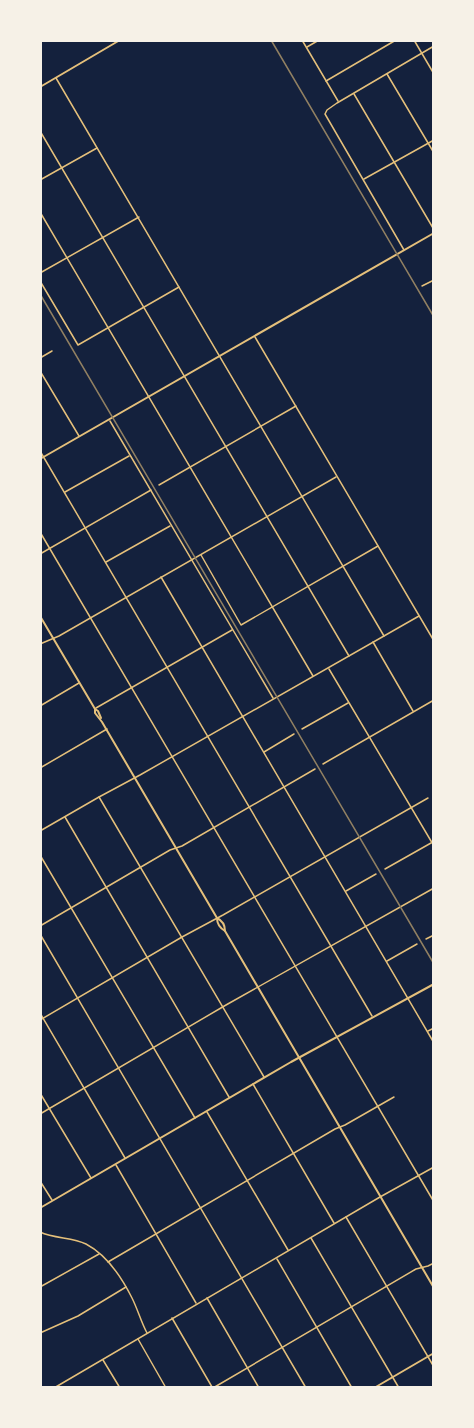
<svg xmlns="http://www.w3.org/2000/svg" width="474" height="1428" font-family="'PT Sans Narrow',sans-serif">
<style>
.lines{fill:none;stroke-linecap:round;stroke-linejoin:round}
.minor{stroke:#e5c07b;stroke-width:1.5}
.tertiary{stroke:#e5c07b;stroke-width:2}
.secondary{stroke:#e5c07b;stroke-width:2}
.rail{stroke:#918062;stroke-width:1.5}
</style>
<rect width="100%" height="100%" fill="#14213d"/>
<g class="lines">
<g class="minor">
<polyline points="302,40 338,101"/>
<polyline points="414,40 434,74"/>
<polyline points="307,47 319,40"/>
<polyline points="387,74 434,153"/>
<polyline points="56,78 384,636"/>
<polyline points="326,81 396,40"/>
<polyline points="354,94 433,228 434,232"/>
<polyline points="40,131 349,656"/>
<polyline points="364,179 434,140"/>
<polyline points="40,180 97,148"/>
<polyline points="40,212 313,676"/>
<polyline points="404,250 325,114 327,110 337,103 434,46"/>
<polyline points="40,273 139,217"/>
<polyline points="40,281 78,345 179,287"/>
<polyline points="422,286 434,280"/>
<polyline points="255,337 434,641"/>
<polyline points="40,358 52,351"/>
<polyline points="40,371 79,436"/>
<polyline points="110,421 273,698"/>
<polyline points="40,451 372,1016"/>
<polyline points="159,485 296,406"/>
<polyline points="65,492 129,456"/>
<polyline points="40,532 434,1202"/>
<polyline points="40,554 151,490"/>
<polyline points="201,555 241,625 378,546"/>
<polyline points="106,562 170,526"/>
<polyline points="161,577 434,1043"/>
<polyline points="373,642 413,711"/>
<polyline points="40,644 59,636 336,477"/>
<polyline points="329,669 434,846"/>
<polyline points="40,706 79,683"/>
<polyline points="96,708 232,630"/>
<polyline points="302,729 348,703"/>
<polyline points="264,752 294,734"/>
<polyline points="323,764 434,700"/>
<polyline points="40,768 107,729"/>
<polyline points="99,797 264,1077"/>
<polyline points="65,817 229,1097"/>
<polyline points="40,831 99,797 140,775 419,616"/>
<polyline points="40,855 195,1118"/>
<polyline points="385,869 431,843"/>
<polyline points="346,891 376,874"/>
<polyline points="40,926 170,850 182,846 315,769"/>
<polyline points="40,934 306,1388"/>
<polyline points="426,939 434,935"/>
<polyline points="387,961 417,944"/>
<polyline points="40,1013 125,1158"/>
<polyline points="40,1020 182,937 223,915 428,798"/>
<polyline points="428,1031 434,1028"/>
<polyline points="253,1084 334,1223"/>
<polyline points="40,1093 91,1178"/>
<polyline points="207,1112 288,1250"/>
<polyline points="40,1114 226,1005 434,888"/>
<polyline points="116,1165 196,1303"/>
<polyline points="40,1181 52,1200"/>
<polyline points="346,1217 434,1367"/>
<path d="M40,1232C55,1239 72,1237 86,1244C107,1255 122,1278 132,1298C138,1310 141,1322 147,1333"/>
<polyline points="311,1238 399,1388"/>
<polyline points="277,1259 352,1388"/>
<polyline points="108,1262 335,1129 345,1125 394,1097"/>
<polyline points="40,1287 99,1254"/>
<polyline points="207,1298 259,1388"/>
<polyline points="172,1318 212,1387"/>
<polyline points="40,1333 78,1316 126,1287"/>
<polyline points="138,1339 166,1388"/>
<polyline points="103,1360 120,1388"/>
<polyline points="54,1388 380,1197 434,1167"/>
<polyline points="213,1388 416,1269 428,1266 434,1263"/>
</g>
<g class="tertiary">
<polyline points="40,87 120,40"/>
<polyline points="374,1388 434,1353"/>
</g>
<g class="secondary">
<polyline points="40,459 434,233"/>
<path d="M40,616L95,709V713L102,722L217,918C217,924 220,928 225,931L434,1288"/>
<polyline points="95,709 98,711 101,718"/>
<path d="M217,918C223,921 225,925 225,931"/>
<polyline points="40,1208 291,1062 434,984"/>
</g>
<g class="rail">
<polyline points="271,40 434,317"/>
<polyline points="40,294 434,964"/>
</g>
</g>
<rect width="474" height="1428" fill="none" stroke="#f6f1e7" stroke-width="84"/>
</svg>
